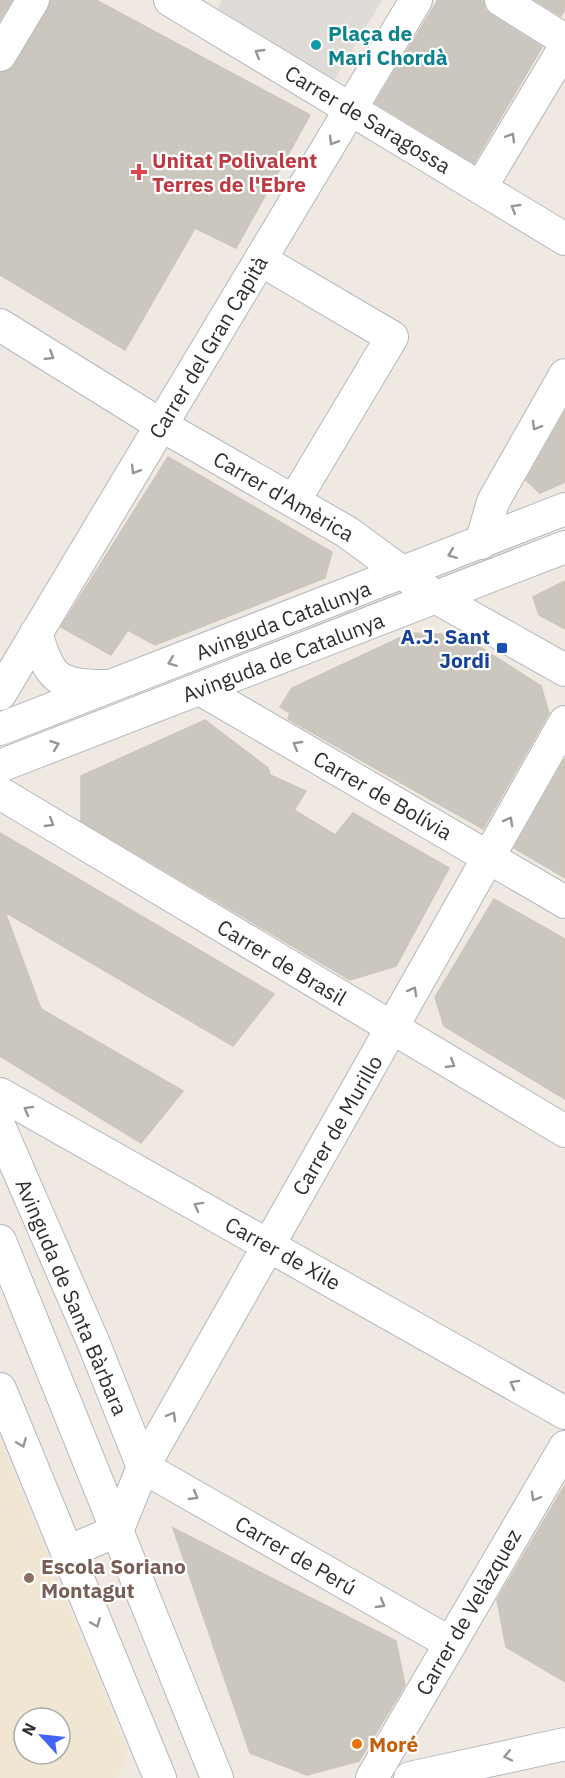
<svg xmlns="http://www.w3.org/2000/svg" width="565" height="1778" font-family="'IBM Plex Sans',sans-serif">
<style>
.education{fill:#f0e6d1;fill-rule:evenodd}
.plaza{fill:#dfdcd8}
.building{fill:#cbc7bf;stroke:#cbc5ba;stroke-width:1.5}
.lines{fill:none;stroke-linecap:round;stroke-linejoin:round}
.minor-casing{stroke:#b4b7c1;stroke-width:34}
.minor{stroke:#fff;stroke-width:32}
.oneway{stroke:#969696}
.culture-dot{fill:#0f9aa8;stroke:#fff;stroke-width:2}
.health-dot{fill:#e0444e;stroke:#fff;stroke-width:2}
.transit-dot{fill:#1a4fb4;stroke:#fff;stroke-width:2}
.education-dot{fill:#8d6e63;stroke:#fff;stroke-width:2}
.food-dot{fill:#e8710a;stroke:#fff;stroke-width:2}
.labels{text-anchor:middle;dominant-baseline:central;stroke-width:4.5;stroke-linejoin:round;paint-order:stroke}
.culture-label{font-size:21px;font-weight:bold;fill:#0d838f;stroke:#fff;text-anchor:start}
.street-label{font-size:21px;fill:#2e2e2e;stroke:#fff}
.health-label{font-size:21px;font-weight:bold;fill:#be3a42;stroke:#fff;text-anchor:start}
.transit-label{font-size:21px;font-weight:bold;fill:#164399;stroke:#fff;text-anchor:end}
.education-label{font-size:21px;font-weight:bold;fill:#785e54;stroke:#fff;text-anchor:start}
.food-label{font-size:21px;font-weight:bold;fill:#c56008;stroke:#fff;text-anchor:start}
</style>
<rect width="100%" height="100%" fill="#efe9e1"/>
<path class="education" d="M0,1439L128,1752L116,1778H0ZM24,1718H60V1754H24Z"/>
<polygon class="plaza" points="222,0 382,0 334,81 217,9"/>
<g class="building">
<polygon points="0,0 12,0 0,20"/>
<polygon points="51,0 96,0 310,115 236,248 195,228 125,350 0,275 0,73 9,70 15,64 48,9"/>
<polygon points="438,0 483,0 485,9 491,15 542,47 474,163 375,103"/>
<polygon points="535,0 565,0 565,9 561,16"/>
<polygon points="565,411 565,482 540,493 526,480"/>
<polygon points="168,457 332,552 325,578 155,645 128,630 111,655 61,627"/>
<polygon points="565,581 565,629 539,615 533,597"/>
<polygon points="410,633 461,635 541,686 549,713 483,829 288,719 290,713 280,707 292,688"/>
<polygon points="205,720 268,768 270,775 306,791 294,810 335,835 353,813 449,868 396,966 350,980 81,821 81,776"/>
<polygon points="564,760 565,764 565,878 514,848"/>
<polygon points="0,833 274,994 233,1046 5,912 41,1009 183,1091 141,1143 0,1056"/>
<polygon points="494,899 565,939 565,1099 444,1026 435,997"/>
<polygon points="565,1485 565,1682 506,1647 497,1600"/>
<polygon points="173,1528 396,1641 405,1685 359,1761 307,1775 250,1753"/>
</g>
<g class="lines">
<defs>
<g id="minor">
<polyline points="170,0 565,239"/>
<polyline points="501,0 565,40"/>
<polyline points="0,55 33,0"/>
<polyline points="481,187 565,47"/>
<polyline points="261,260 392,337 294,501"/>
<polyline points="0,325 161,425 347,532 437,598 565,670"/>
<polyline points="481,543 493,502 565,375"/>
<path d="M36,633C50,678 56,686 104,686"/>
<polyline points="200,689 565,902"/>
<polyline points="0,694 416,0"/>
<polyline points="0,729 565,509"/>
<polyline points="0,766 565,547"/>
<polyline points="0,793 565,1131"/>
<polyline points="0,1094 565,1413"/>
<polyline points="0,1128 94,1344 143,1467"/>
<polyline points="0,1241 217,1778"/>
<polyline points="0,1389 160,1778"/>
<polyline points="143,1467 450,1643"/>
<polyline points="117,1531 143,1467 565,722"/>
<polyline points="67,1552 117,1531"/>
<polyline points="372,1778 565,1447"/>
<polyline points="410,1778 565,1744"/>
</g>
</defs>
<use href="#minor" class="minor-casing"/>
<use href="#minor" class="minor"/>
</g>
<defs><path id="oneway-chevron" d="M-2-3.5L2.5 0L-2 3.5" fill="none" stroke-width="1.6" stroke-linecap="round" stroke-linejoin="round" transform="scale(1.5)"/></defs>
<g class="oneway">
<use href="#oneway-chevron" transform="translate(259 53) rotate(-149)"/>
<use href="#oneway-chevron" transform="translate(511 137) rotate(-59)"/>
<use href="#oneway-chevron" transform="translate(333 141) rotate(121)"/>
<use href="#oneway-chevron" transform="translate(515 208) rotate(-149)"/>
<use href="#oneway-chevron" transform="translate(50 356) rotate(32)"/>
<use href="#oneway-chevron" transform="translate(536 426) rotate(120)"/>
<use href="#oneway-chevron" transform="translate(135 470) rotate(121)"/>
<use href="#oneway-chevron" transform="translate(452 554) rotate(159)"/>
<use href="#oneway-chevron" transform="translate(172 662) rotate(159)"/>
<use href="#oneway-chevron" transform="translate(55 745) rotate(-21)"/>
<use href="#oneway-chevron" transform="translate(297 745) rotate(-150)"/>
<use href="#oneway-chevron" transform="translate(509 821) rotate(-61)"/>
<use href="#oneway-chevron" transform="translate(50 823) rotate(31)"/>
<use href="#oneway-chevron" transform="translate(413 991) rotate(-61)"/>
<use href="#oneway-chevron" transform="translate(451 1064) rotate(31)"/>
<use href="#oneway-chevron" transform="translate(28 1110) rotate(-151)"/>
<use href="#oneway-chevron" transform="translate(198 1206) rotate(-151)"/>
<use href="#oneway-chevron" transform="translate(514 1384) rotate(-151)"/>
<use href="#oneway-chevron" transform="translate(172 1416) rotate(-60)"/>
<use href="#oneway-chevron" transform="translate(22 1443) rotate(68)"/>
<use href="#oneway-chevron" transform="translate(194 1496) rotate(30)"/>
<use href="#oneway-chevron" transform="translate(535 1497) rotate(120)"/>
<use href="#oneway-chevron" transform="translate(381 1604) rotate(30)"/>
<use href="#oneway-chevron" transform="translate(96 1623) rotate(68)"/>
<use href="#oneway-chevron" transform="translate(508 1756) rotate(168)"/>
</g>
<circle class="culture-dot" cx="316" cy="45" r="6"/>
<path class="health-dot" d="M136 163h6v6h6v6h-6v6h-6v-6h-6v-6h6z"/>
<rect class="transit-dot" x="496" y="642" width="12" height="12" rx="3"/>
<circle class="education-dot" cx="29" cy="1578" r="6"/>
<circle class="food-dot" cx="357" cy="1744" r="6"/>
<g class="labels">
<g class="culture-label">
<text x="328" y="33">Plaça de<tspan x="328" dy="24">Mari Chordà</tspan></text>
</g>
<g class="street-label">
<text transform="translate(368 119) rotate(31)">Carrer de Saragossa</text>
<text transform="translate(208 347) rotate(-59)">Carrer del Gran Capità</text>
<text transform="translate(284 496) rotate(30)">Carrer d'Amèrica</text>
<text transform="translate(283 620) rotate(-21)">Avinguda Catalunya</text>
<text transform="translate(283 657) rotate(-21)">Avinguda de Catalunya</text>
<text transform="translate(383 795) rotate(30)">Carrer de Bolívia</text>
<text transform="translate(282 962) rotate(31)">Carrer de Brasil</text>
<text transform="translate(337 1125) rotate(-60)">Carrer de Murillo</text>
<text transform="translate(283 1253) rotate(29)">Carrer de Xile</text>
<text transform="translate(72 1297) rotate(67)">Avinguda de Santa Bàrbara</text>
<text transform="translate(296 1555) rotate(30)">Carrer de Perú</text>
<text transform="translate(468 1612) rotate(-60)">Carrer de Velàzquez</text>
</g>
<g class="health-label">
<text x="152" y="160">Unitat Polivalent<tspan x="152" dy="24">Terres de l'Ebre</tspan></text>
</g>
<g class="transit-label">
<text x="490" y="636">A.J. Sant<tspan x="490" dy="24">Jordi</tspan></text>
</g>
<g class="education-label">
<text x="41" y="1566">Escola Soriano<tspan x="41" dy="24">Montagut</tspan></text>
</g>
<g class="food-label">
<text x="369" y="1744">Moré</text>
</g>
</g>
<g transform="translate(42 1736) rotate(297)"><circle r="28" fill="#ffffff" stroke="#ababab" stroke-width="1.5"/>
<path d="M0-4.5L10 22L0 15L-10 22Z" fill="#4264fb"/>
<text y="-9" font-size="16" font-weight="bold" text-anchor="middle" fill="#2e2e2e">N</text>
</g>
</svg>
